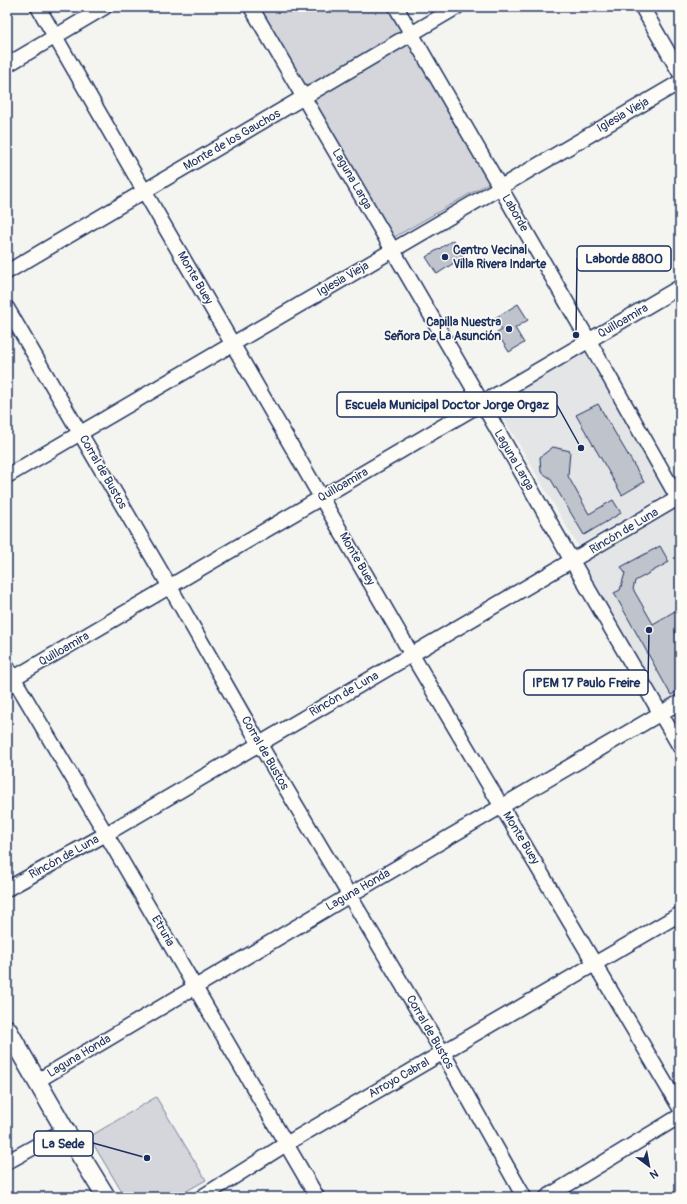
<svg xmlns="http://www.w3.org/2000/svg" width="687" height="1204" font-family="Pangolin,sans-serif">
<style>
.built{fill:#e4e5e6}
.green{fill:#d4d6db;stroke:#78829c}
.building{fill:#bfc3cc;stroke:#1b2f5e}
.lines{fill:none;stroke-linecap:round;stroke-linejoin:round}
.minor-casing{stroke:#1b2f5e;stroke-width:17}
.major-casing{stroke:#1b2f5e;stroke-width:21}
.minor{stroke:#fdfcf7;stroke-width:14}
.major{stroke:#fdfcf7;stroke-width:18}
.poi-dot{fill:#1b2f5e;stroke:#fdfcf7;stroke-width:1.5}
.labels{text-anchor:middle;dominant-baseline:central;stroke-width:3;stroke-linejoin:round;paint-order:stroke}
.street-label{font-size:12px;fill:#1b2f5e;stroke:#fdfcf7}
.poi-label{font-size:12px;font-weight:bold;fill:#1b2f5e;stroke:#fdfcf7;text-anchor:start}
.leader{fill:none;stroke:#1b2f5e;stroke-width:1.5}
.callout-dot{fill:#1b2f5e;stroke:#fdfcf7;stroke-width:1.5}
.callout{fill:#fdfcf7;stroke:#1b2f5e;stroke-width:1.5}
.callout-label{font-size:13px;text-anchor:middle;font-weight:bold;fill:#1b2f5e}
</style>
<rect width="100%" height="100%" fill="#f4f4f1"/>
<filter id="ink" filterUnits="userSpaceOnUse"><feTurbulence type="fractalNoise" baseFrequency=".025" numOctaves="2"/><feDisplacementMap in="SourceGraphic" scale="8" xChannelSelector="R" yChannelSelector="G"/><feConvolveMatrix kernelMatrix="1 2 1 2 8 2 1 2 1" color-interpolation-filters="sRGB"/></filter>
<g filter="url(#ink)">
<g class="built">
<polygon points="584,351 667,494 578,546 495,403"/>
<polygon points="677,503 680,508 680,698 664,707 579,562"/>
</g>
<g class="green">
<polygon points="257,7 392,7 407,32 305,91"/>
<polygon points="410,39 492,181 391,239 310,98"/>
<polygon points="156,1097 206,1180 176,1197 125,1197 89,1137"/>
</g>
<g class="building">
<polygon points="453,240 463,257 437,274 426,257"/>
<polygon points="518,304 528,320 515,328 524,343 509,352 497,333 502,330 495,318"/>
<polygon points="598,404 644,482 622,495 576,415"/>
<polygon points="553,447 570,451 568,476 589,514 613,500 621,513 584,535 550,478 541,472 540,457"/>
<polygon points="660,546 669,562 635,581 633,589 653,624 680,608 680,627 675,631 680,640 680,690 671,695 614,593 620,590 625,573 621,567"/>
</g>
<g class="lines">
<defs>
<g id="minor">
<polyline points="38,7 412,655 680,1108"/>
<polyline points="251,7 482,403 572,561 680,747"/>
<polyline points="396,7 589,341 680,502"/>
<polyline points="642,7 680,73"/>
<polyline points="7,65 105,7"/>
<polyline points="7,272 457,7"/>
<polyline points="7,308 170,587 259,743 443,1053 524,1197"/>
<polyline points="7,476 680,82"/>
<polyline points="7,667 106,834 317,1197"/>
<polyline points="7,682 680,287"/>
<polyline points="7,889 106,834 680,497"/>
<polyline points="37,1081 350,895 680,702"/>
<polyline points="7,1162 65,1130"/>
<polyline points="202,1197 286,1144 680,914"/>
<polyline points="547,1197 680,1116"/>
</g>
<polyline id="major" points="7,1029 65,1130 106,1197"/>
</defs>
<use href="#minor" class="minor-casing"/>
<use href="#major" class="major-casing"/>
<use href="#minor" class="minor"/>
<use href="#major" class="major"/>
</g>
</g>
<g class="poi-dot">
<circle cx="445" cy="257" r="4"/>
<circle cx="509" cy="329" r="4"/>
</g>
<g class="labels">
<g class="street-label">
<text transform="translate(623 115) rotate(-30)">Iglesia Vieja</text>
<text transform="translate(232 140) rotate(-30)">Monte de los Gauchos</text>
<text transform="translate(352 179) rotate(60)">Laguna Larga</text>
<text transform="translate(515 213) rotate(60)">Laborde</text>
<text transform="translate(195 278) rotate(60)">Monte Buey</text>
<text transform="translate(343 279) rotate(-30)">Iglesia Vieja</text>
<text transform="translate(623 321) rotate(-30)">Quilloamira</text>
<text transform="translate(514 460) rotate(60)">Laguna Larga</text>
<text transform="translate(103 472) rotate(60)">Corral de Bustos</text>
<text transform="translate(343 485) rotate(-30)">Quilloamira</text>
<text transform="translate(624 531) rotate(-31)">Rincón de Luna</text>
<text transform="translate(357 559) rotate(60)">Monte Buey</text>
<text transform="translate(64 649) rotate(-30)">Quilloamira</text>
<text transform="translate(344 694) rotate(-30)">Rincón de Luna</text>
<text transform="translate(265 753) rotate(60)">Corral de Bustos</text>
<text transform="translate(521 838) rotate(59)">Monte Buey</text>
<text transform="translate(64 857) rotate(-29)">Rincón de Luna</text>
<text transform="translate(358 890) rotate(-30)">Laguna Honda</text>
<text transform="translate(163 931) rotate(60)">Etruria</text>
<text transform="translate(430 1032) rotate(60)">Corral de Bustos</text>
<text transform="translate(79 1056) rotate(-31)">Laguna Honda</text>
<text transform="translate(399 1078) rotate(-30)">Arroyo Cabral</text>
</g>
<g class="poi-label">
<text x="453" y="250">Centro Vecinal<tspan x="453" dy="14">Villa Rivera Indarte</tspan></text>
<text x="501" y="322" text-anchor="end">Capilla Nuestra<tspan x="501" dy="14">Señora De La Asunción</tspan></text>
</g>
</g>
<path class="leader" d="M576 335L577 258M581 448L557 405M649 630L648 682M147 1158L93 1143"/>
<g class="callout-dot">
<circle cx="576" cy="335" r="4"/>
<circle cx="581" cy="448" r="4"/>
<circle cx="649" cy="630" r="4"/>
<circle cx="147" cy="1158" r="4"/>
</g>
<g class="callout">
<rect x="577" y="246" width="94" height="25" rx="4"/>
<rect x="337" y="392" width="220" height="25" rx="4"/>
<rect x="524" y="670" width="124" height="25" rx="4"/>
<rect x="34" y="1131" width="59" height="25" rx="4"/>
</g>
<g class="callout-label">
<text x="624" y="263">Laborde 8800</text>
<text x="447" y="409">Escuela Municipal Doctor Jorge Orgaz</text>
<text x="586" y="687">IPEM 17 Paulo Freire</text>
<text x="63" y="1148">La Sede</text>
</g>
<rect width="687" height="1204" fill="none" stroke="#fdfcf7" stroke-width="24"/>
<rect x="12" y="12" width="663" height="1180" fill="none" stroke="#1b2f5e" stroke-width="1.5" filter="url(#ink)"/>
<g transform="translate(649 1166) rotate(148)" stroke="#fdfcf7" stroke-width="3" paint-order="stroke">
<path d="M0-3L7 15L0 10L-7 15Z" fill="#1b2f5e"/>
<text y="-6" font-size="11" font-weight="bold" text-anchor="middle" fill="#1b2f5e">N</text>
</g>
</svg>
